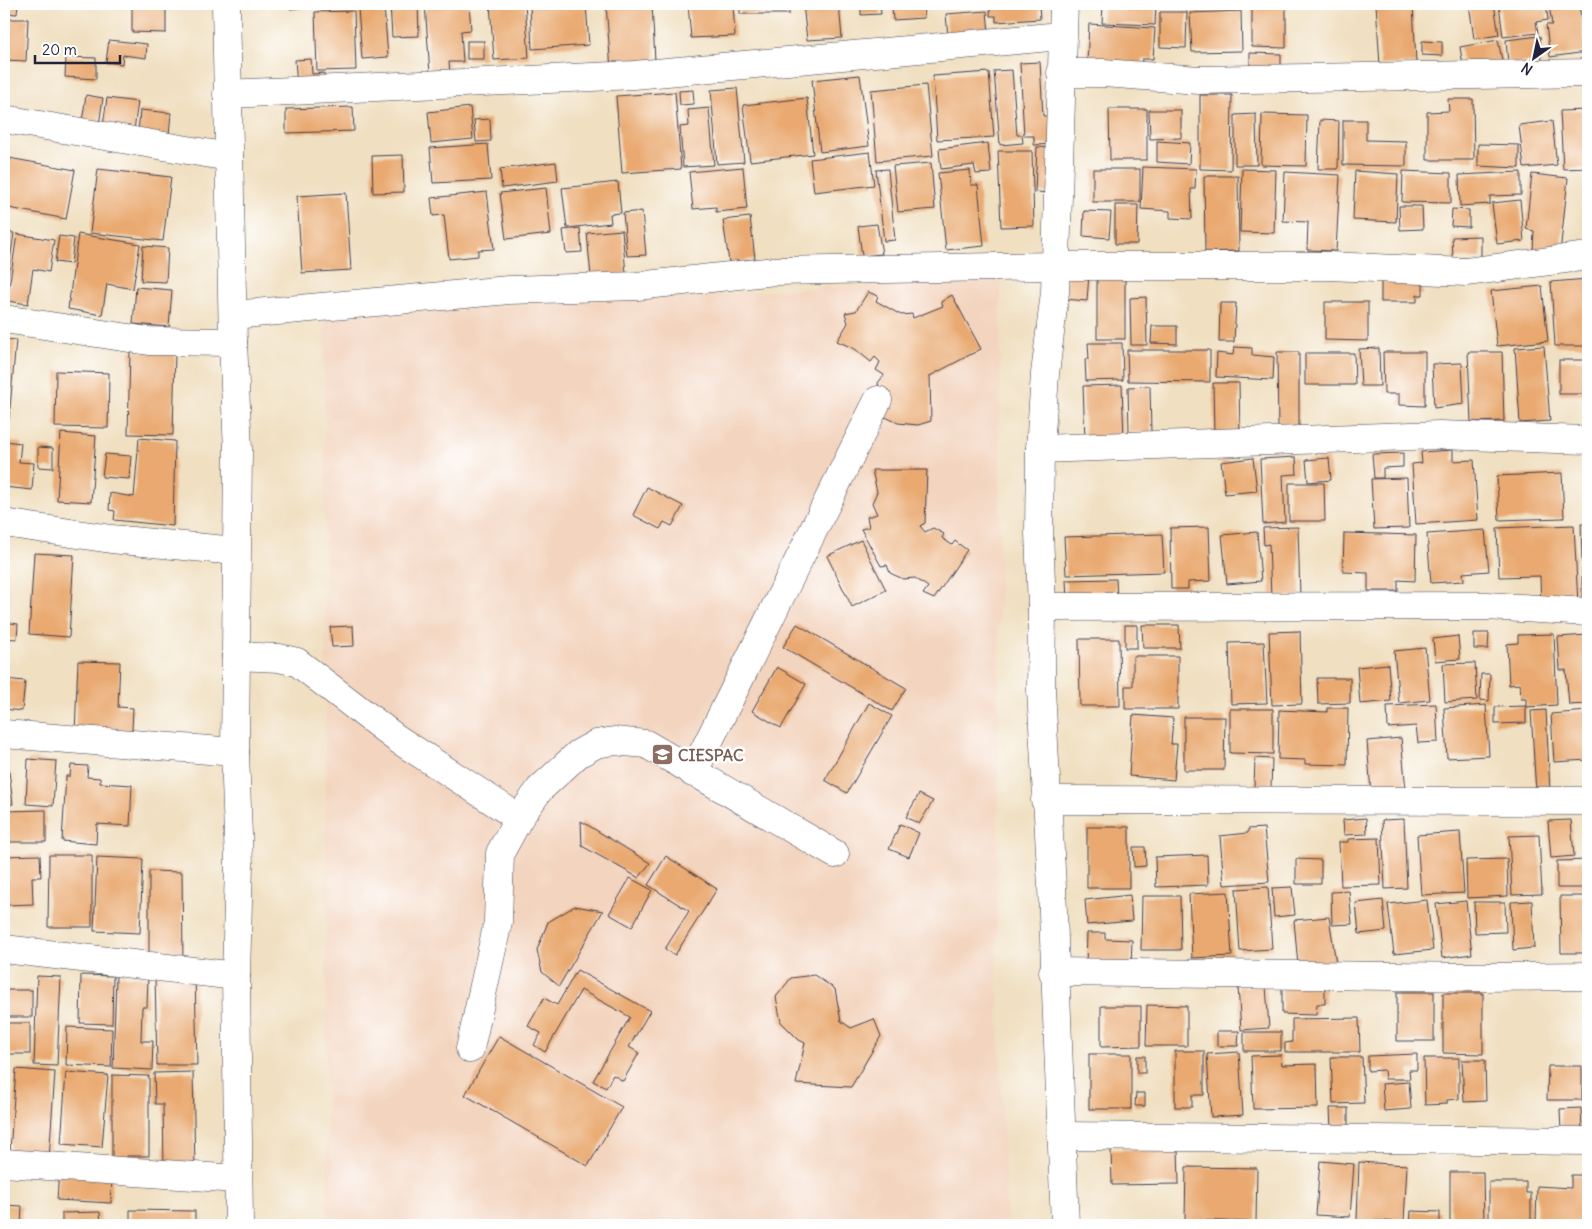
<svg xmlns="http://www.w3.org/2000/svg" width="1592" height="1229" font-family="Delius,sans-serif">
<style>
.built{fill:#f3d4be}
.building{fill:#e9a970}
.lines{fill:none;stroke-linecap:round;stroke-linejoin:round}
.minor-casing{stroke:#413e4f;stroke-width:29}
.highway-casing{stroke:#413e4f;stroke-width:29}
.minor{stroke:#fff;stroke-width:28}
.highway{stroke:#fff;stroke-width:28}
.labels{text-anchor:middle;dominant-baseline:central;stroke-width:5;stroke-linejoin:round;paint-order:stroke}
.education-label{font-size:16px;font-weight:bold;fill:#785e54;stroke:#fff;text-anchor:start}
</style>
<rect width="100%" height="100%" fill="#fff"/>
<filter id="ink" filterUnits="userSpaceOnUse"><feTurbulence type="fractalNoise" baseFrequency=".02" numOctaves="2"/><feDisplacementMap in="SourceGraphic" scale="10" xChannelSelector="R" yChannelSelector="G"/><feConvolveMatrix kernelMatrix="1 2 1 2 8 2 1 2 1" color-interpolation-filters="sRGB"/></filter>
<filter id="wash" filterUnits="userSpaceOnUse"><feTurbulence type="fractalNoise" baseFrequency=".0096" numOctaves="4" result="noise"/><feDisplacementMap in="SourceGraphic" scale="20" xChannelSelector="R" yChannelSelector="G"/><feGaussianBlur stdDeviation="1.12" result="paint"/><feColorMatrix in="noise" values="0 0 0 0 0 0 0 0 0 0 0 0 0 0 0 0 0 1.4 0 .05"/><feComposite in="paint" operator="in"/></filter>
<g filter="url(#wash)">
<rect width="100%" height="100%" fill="#f0dfc0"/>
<polygon class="built" points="1001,277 997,973 1007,1225 327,1225 324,317"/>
<g id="blocks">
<g class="building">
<polygon points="4,4 18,4 17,14 4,13"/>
<polygon points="290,4 306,4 307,7 290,9"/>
<polygon points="390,4 418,4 419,36 392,37"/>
<polygon points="425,4 469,4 471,30 461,31 463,62 449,62 450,73 430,74"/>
<polygon points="490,4 525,4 529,58 494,60"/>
<polygon points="536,4 586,4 589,45 532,49 530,6 536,6"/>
<polygon points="606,4 652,4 655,61 611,70"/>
<polygon points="688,4 733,4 735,36 691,38"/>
<rect x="740" y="4" width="49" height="10"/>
<polygon points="803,4 839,4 842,38 807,40"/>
<polygon points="844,4 880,4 881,14 861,15 861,7 844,8"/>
<polygon points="892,4 923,4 924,18 893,20"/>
<polygon points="946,4 985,4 985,7 946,8"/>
<polygon points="990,4 1039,4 1040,19 996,22 996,16 990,16"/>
<polygon points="1103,4 1156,4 1155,25 1102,23"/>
<polygon points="1195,4 1238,4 1239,8 1195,10"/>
<polygon points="1252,4 1286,4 1286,48 1252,47"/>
<polygon points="1376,4 1413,4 1416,63 1380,65"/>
<polygon points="1469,4 1494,4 1499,35 1474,39"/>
<polygon points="1499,4 1546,4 1548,20 1536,22 1538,33 1503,37"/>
<polygon points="1549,4 1579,4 1586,52 1550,57 1546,25 1552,25"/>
<polygon points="384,6 388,57 362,59 358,8"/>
<polygon points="132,7 166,8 166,33 132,32"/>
<polygon points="354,11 356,70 317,71 315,12"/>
<polygon points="987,11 989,34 948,37 946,14"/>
<polygon points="1241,11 1242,51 1192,52 1190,13"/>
<polygon points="1160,12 1187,12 1186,48 1160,47"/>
<polygon points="4,19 28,19 26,61 4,60"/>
<polygon points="1089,24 1155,28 1153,59 1142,59 1141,66 1087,63"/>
<polygon points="1540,36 1542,61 1508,64 1506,40"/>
<polygon points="109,40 147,44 146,58 123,55 122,64 106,62"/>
<polygon points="1498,40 1503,65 1464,72 1460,47"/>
<rect x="467" y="41" width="17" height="18"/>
<polygon points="1422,41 1442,42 1442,56 1422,55"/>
<polygon points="1250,53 1281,54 1281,71 1250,71"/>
<polygon points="66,57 96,58 96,79 65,77"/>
<polygon points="311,59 312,74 324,73 325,85 297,85 295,60"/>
<polygon points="1040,62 1043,116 1054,116 1056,144 1034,145 1034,136 1024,136 1020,63"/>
<polygon points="1012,70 1017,135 1022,135 1023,143 1000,145 994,71"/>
<polygon points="989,72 994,137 937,140 933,76"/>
<polygon points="860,75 869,146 820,152 812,80"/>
<polygon points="926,85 933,156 877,161 871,90"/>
<polygon points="737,88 744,162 717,164 711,90"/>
<polygon points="693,90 694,104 680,105 679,91"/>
<polygon points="675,92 681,169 622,173 616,96"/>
<polygon points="86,95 103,98 99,125 82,122"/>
<polygon points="1200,95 1232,95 1231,170 1200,169"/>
<polygon points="107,98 138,102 134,130 103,126"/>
<polygon points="807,98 813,154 750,161 743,105"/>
<polygon points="1448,99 1473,99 1474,160 1427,160 1427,112 1449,111"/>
<polygon points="353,107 354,131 286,133 286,109"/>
<polygon points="470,107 473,139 431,143 428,112"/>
<polygon points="709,108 714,165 683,167 680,127 689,126 688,110"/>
<polygon points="1109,109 1147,109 1147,160 1110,160"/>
<polygon points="140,110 171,113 169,135 138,133"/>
<polygon points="1149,110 1181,110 1181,138 1150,139"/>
<polygon points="1588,110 1588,168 1563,169 1560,111"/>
<polygon points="1256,114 1257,165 1235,165 1235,115"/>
<polygon points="1262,114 1307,115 1306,166 1261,165"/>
<polygon points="490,119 491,141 476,142 474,120"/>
<polygon points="1320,120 1339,121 1338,169 1318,169"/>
<polygon points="1343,120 1366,120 1366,140 1406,141 1406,166 1343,165"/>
<polygon points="1552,121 1557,165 1524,168 1519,125"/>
<polygon points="1157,141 1190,143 1189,164 1157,162"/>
<polygon points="988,143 991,173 976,174 974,165 941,169 939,149"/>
<polygon points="488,144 491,180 433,183 430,148"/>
<polygon points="1478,144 1519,145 1519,168 1478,166"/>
<polygon points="1037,147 1055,148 1053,193 1035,192"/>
<polygon points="998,151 1032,151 1034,226 1001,227"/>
<polygon points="870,152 874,185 814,192 810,159"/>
<polygon points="403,155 404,192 373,193 372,156"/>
<polygon points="9,158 75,170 66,219 4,207 4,186"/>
<polygon points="556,162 558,181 502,188 500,169"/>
<polygon points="931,163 935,209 898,212 893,166"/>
<polygon points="743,167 747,209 716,212 716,207 693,209 689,172"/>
<polygon points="1143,167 1196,169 1195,189 1191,189 1192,219 1170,218 1170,211 1141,209"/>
<polygon points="98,169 171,177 163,241 90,233"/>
<polygon points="888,169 895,240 884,241 876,170"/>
<rect x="1093" y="169" width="47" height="33"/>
<polygon points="1242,169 1276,170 1274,233 1240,232"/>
<polygon points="970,170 971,185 978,185 984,246 946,250 938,173"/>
<polygon points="1355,171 1398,174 1396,222 1353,220"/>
<polygon points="1403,171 1451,173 1451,203 1402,202"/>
<polygon points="1285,172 1340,175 1336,251 1307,250 1308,222 1283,221"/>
<polygon points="1521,172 1521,195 1490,196 1490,204 1460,206 1459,175"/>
<polygon points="1532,174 1568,178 1560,253 1533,250 1534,231 1526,229"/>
<polygon points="1204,176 1238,176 1239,251 1205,252"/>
<polygon points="618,182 621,213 610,214 611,223 567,228 562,188"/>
<polygon points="546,188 551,234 506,239 500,193"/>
<polygon points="487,192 494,249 478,250 478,256 449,259 444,215 433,216 431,198"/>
<polygon points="346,193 351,270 302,273 297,196"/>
<polygon points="1520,200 1524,241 1497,244 1492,203"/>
<polygon points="1115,205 1138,205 1137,244 1115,244"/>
<polygon points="1399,206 1422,206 1423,229 1400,230"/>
<polygon points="1452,209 1469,210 1469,227 1451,226"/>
<polygon points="642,211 646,255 627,256 623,213"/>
<polygon points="1084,211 1111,212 1109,238 1083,236"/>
<polygon points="750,217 755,259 729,262 723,220"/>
<polygon points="877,224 882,254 862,256 858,226"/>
<polygon points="580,228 582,252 566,253 563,230"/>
<polygon points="622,230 626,274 591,277 587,233"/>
<polygon points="4,232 14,233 5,296 4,296"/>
<polygon points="17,234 54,240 49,272 33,269 28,304 7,301"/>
<polygon points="78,234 140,244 133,289 107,284 102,315 68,309"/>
<polygon points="59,236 74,238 71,264 55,262"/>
<polygon points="1481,236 1481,258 1453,258 1452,237"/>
<polygon points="143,246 168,248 166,282 141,281"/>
<polygon points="1067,272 1089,274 1087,301 1065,299"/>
<rect x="1097" y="275" width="28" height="64"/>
<polygon points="1588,279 1588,346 1555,346 1551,282"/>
<polygon points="1381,281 1423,281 1423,295 1417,295 1417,302 1381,302"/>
<polygon points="1542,286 1548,341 1497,346 1491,291"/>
<polygon points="136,287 172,290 169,327 133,324"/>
<polygon points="868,292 878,296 876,301 901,315 912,314 913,318 943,306 941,302 952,295 981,349 930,376 931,421 918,425 898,423 877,413 881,402 878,383 884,375 876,370 880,362 875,357 871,362 855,349 837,341 848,323 845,313 856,311"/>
<polygon points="1146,297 1147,345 1131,345 1130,298"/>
<polygon points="1325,302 1368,302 1368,341 1325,340"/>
<polygon points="1220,303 1236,303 1234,342 1219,342"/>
<polygon points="1152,326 1177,326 1177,344 1151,343"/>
<polygon points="4,339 16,340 9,419 4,419"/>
<polygon points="1088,343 1122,343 1123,380 1086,381 1085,359 1089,359"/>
<polygon points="1544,346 1550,421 1520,423 1515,348"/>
<polygon points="1234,347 1252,348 1252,355 1274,357 1273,380 1216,377 1217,353 1233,355"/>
<polygon points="1379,348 1380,386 1361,386 1359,349"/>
<polygon points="1127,350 1210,350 1210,382 1128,381"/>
<polygon points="130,351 175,352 173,435 128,434"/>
<polygon points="1277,352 1299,352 1299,430 1278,430"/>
<polygon points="1383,352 1425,352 1425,406 1399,405 1399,394 1384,394"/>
<polygon points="1468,352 1502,352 1504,421 1471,422"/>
<polygon points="1305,353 1354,353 1355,385 1305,385"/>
<rect x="1559" y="360" width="29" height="34"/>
<polygon points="1462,363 1464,404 1434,408 1432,364"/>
<polygon points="56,371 109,373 108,428 55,427"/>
<polygon points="1213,383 1239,383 1240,433 1214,432"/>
<polygon points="1122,385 1124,439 1085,440 1083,386"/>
<polygon points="1150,386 1151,433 1129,432 1128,387"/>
<polygon points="61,433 96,436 91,502 57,500"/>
<polygon points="139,438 175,441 173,526 114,520 115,511 109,510 110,493 134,497"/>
<polygon points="4,441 21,443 19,462 34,463 32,490 4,487"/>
<polygon points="38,447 53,448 53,468 38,467"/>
<polygon points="1453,450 1453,461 1474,460 1478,520 1416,524 1412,464 1422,463 1421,452"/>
<polygon points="1403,453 1403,467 1383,468 1383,478 1374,478 1372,454"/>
<polygon points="105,454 131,456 129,479 102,477"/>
<polygon points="1296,457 1297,474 1283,475 1285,522 1263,524 1260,459"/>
<polygon points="1253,458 1257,491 1225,494 1221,462"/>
<polygon points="1329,458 1331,480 1308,482 1306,460"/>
<polygon points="872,470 927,470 925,523 920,526 925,532 933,528 944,534 942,538 952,545 955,541 967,550 934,599 923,594 928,587 915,578 903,579 890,573 887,565 881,566 861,529 869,527 867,517 877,514 872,503 877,492"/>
<polygon points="1562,473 1564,518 1499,520 1497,476"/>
<polygon points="1407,478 1409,528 1374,529 1371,479"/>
<polygon points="1289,483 1324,483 1325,521 1289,521"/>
<polygon points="647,487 683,506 672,526 664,522 660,529 633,515"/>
<polygon points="1581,524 1588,524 1588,563 1582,563"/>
<polygon points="1574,525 1578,605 1541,607 1540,576 1499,577 1497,528"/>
<polygon points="1209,527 1211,581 1188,582 1188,589 1171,589 1170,528"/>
<polygon points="1298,527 1300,596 1271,597 1269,544 1264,545 1263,528"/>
<polygon points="1485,530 1489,571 1463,573 1464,581 1431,583 1427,534"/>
<polygon points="1257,532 1261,581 1227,584 1222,535"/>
<polygon points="1344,533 1416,535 1415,581 1398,580 1398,591 1368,591 1368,573 1343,572"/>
<polygon points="1162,534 1164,572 1066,575 1064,537"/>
<polygon points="861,540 886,590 852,607 827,556"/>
<polygon points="34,553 74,555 69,637 29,634"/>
<polygon points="1582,569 1588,569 1588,605 1582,606"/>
<polygon points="1116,579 1117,599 1067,600 1066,580"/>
<polygon points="4,622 18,624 17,639 4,638"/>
<polygon points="797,624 906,688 892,711 783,647"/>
<rect x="1125" y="625" width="12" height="23"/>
<polygon points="1142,625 1179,625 1180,648 1143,648"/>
<polygon points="353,626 354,646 332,647 330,627"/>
<polygon points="1300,631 1302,704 1272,705 1269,632"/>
<polygon points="1474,633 1489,633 1488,649 1474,649"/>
<polygon points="1554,634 1557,705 1526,707 1526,699 1521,699 1520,684 1509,685 1507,644 1518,643 1518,635"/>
<polygon points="1588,635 1588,704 1569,705 1566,670 1560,670 1558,637"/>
<polygon points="1458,636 1460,659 1435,661 1433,639"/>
<polygon points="1079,639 1119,639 1120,706 1080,706"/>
<polygon points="1264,642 1267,703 1231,704 1229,643"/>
<polygon points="1425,648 1430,700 1399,703 1394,651"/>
<polygon points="1133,656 1178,656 1178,709 1125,709 1125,686 1133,686"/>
<polygon points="78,661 120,662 118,707 133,708 132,730 75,732"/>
<polygon points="1475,663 1477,700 1445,702 1443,664"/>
<polygon points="1388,664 1391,701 1360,704 1357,667"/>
<polygon points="777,667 806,684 781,728 752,711"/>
<polygon points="1481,674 1490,674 1489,701 1480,700"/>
<polygon points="1317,678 1350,678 1350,703 1318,704"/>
<polygon points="4,679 25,681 22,711 4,709"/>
<polygon points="869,703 892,716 847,793 825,780"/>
<polygon points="1436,704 1438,742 1418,743 1416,726 1388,728 1387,706"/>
<polygon points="1486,705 1489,756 1447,758 1444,708"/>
<polygon points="1526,706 1526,723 1495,724 1495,707"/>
<polygon points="1327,708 1348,708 1347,765 1305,764 1305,760 1278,759 1279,710 1327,712"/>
<polygon points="1230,709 1273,709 1273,754 1230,753"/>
<polygon points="1546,710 1550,792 1536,793 1531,711"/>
<polygon points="1588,711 1588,760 1554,762 1551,714"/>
<polygon points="1133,715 1173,718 1171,744 1177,744 1174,780 1129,776"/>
<polygon points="1184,717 1225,717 1224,770 1184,770"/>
<polygon points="1401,738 1406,790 1371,793 1367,741"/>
<polygon points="1255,758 1272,759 1271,789 1254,789"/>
<polygon points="28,759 56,761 53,806 26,804"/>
<polygon points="71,765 88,766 87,777 100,778 100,783 132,785 130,826 97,824 96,844 62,841 66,776 70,776"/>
<polygon points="4,771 9,771 13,804 4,805"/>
<polygon points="919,794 933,801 919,824 906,817"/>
<polygon points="46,810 46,842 4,842 4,811"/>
<polygon points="1366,818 1367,834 1344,835 1343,820"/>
<polygon points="1404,819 1407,888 1385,889 1382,820"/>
<polygon points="1571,820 1574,856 1551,858 1548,821"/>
<polygon points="581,821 650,863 639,878 582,846"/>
<polygon points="900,824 919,833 909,857 889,849"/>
<rect x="1087" y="827" width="42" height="61"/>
<polygon points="1264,828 1269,882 1224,885 1220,836 1248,833 1248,829"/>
<polygon points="1460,832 1464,893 1421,895 1417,835"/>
<polygon points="1539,835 1542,894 1512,895 1509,836"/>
<polygon points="1379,838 1381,885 1341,886 1339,842 1348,842 1348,839"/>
<polygon points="1133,847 1145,847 1146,866 1134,867"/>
<polygon points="40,855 41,877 32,877 33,904 6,905 4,856"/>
<polygon points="49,855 92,855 92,927 48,927"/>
<polygon points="1207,855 1208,885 1156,887 1155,857"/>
<polygon points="666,856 717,889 675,955 665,949 689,911 648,885"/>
<polygon points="97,857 143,859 140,933 94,931"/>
<polygon points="1296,859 1321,860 1321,884 1296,884"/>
<polygon points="1507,859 1508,896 1467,898 1466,860"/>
<polygon points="1588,860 1588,888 1557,888 1557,861"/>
<polygon points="149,871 182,872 183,960 149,961"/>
<polygon points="630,878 652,890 632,927 609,914"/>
<polygon points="1268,887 1272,949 1240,951 1236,889"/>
<polygon points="1292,887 1295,915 1274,917 1272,888"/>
<polygon points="1349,891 1352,924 1332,925 1331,892"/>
<polygon points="1228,892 1232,956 1192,958 1189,894"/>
<polygon points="1130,895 1132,921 1087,925 1085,900"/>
<polygon points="1142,896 1180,896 1181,950 1141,950"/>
<polygon points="1560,896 1588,896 1588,953 1561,953"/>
<polygon points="1383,900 1386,931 1359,934 1356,903"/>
<polygon points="1427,900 1433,950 1394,954 1388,904"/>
<polygon points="1466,901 1472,954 1442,958 1436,904"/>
<polygon points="1532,901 1534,948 1513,950 1511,902"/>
<polygon points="1474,902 1505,902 1506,932 1475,933"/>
<polygon points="575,906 603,911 559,986 542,972 537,950 548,922"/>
<polygon points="1329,917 1336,963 1298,966 1294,920"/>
<polygon points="1087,933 1105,933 1105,939 1132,940 1131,967 1086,965"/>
<polygon points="577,970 650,1011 629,1047 639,1053 623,1081 613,1075 606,1088 593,1081 630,1017 581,990 545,1052 534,1045 541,1033 528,1026 544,998 557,1005"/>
<polygon points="195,974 197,1065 157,1065 155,975"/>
<polygon points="81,975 113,976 112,1024 80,1023"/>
<polygon points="814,975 835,989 841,1021 851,1028 874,1019 881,1036 851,1087 796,1084 805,1043 799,1040 781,1022 776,997 791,978"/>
<polygon points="37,976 61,977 57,1066 34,1065"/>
<polygon points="116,976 148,977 147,1007 142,1007 141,1041 153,1041 152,1070 113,1068"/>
<polygon points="1266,986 1269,1028 1241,1030 1238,987"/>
<polygon points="1282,986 1325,987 1325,1004 1317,1004 1316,1015 1282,1014"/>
<rect x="4" y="990" width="28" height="27"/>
<rect x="1397" y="992" width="37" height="49"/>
<polygon points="1443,993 1483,993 1483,1054 1443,1053"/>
<polygon points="1147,1005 1187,1006 1187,1046 1146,1046"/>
<polygon points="1101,1006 1141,1006 1141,1046 1101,1047"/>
<polygon points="1359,1018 1360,1052 1285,1052 1285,1043 1292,1042 1292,1019"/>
<rect x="4" y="1023" width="26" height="31"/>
<polygon points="67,1027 112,1029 111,1067 66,1065"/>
<polygon points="1217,1031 1239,1031 1238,1046 1217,1046"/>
<rect x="1244" y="1032" width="37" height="19"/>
<polygon points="499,1036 622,1107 588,1166 465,1095"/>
<polygon points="1175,1051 1204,1051 1204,1095 1192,1095 1192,1107 1175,1107"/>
<polygon points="1239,1052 1243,1115 1211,1117 1207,1054"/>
<rect x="1089" y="1054" width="42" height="55"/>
<polygon points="1417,1054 1417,1070 1409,1070 1410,1079 1385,1079 1384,1070 1368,1071 1368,1056"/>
<polygon points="1281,1055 1282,1065 1317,1064 1318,1108 1253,1109 1251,1056"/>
<rect x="1137" y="1056" width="8" height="17"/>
<polygon points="1331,1057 1362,1057 1364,1103 1333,1104"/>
<polygon points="1424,1058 1459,1058 1459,1099 1447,1100 1447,1104 1425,1105"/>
<polygon points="1462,1060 1485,1060 1486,1101 1464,1102"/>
<polygon points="1548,1066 1582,1066 1582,1100 1547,1100"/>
<polygon points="16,1069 55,1072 49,1159 10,1151"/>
<polygon points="66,1072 108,1075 102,1147 61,1144"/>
<polygon points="193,1072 195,1168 164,1169 163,1104 155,1104 154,1073"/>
<polygon points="1587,1073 1588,1073 1588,1134 1585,1134"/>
<polygon points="112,1075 149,1076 149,1156 127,1156 127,1164 112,1164"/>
<polygon points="1409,1082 1411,1109 1384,1111 1382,1084"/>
<polygon points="1136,1093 1145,1093 1145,1106 1135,1106"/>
<polygon points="1330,1108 1348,1108 1348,1130 1331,1130"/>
<polygon points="1581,1108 1582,1131 1561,1132 1560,1109"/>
<polygon points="1178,1149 1179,1184 1112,1185 1111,1150"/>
<polygon points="1320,1161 1354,1164 1350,1217 1316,1215"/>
<polygon points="1359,1162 1407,1165 1404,1222 1357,1220"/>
<polygon points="1186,1167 1257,1168 1256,1222 1185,1220"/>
<polygon points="59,1171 112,1175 111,1203 57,1200"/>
<polygon points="1450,1172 1483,1172 1484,1225 1450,1225"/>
<polygon points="1571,1175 1588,1175 1588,1225 1536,1225 1537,1186 1571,1188"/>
<polygon points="1489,1182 1526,1182 1526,1193 1531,1193 1531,1225 1489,1225"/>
<polygon points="4,1205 22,1206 21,1225 4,1225"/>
<polygon points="130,1210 195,1211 195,1225 130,1225"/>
<polygon points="1411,1211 1440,1212 1440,1225 1410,1225"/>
<polygon points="100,1212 101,1225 62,1225 62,1213"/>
</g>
</g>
</g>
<g filter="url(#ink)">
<use href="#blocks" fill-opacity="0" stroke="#413e4f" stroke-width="1"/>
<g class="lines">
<defs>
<g id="minor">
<polyline points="1064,4 1055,292 1045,374 1040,449 1039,533 1042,607 1041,690 1052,887 1065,1225"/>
<polyline points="1061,73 1103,73 1199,80 1588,73"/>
<polyline points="227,94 634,75 1061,36"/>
<polyline points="4,119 229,157"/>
<polyline points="233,315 509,290 637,286 775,271 1055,266 1329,266 1466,272 1588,256"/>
<polyline points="4,319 149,341 233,342"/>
<polyline points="1040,449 1439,435 1588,440"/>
<polyline points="4,523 111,539 236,551"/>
<polyline points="1042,607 1487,606 1588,612"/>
<polyline points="236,656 279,658 297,662 396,738 519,818"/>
<polyline points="4,734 235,752"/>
<polyline points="693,773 878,400"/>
<polyline points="1045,800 1588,801"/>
<polyline points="4,949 236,976"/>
<polyline points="1053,972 1480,977 1588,976"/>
<polyline points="470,1049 498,922 500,853 519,818 540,789 578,754 596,744 614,741 646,744 835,854"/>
<polyline points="1061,1136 1588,1141"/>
<polyline points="4,1163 238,1179"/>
</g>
<polyline id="highway" points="226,4 233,342 238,450 235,752 239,864 236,976 239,1225"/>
</defs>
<use href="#minor" class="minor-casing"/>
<use href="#highway" class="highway-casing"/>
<use href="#minor" class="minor"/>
<use href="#highway" class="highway"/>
</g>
</g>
<defs>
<symbol id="university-square" viewBox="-11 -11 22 22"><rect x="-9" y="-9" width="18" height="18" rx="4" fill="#8d6e63" stroke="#fff"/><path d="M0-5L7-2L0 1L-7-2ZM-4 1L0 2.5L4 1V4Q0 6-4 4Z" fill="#fff"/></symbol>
</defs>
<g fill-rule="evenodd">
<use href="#university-square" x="650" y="742" width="25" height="25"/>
</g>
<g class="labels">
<g class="education-label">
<text x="678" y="755">CIESPAC</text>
</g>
</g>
<rect width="1592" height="1229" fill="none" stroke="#fff" stroke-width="20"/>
<g transform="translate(1534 58) rotate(213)" stroke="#ffffff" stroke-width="4" paint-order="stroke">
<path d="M0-4L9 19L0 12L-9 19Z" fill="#22223b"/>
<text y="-8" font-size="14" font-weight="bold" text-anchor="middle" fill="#22223b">N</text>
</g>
<path d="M35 55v8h85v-8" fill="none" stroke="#22223b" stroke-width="2.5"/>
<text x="42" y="55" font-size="15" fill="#22223b" stroke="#ffffff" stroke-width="4" paint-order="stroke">20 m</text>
</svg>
